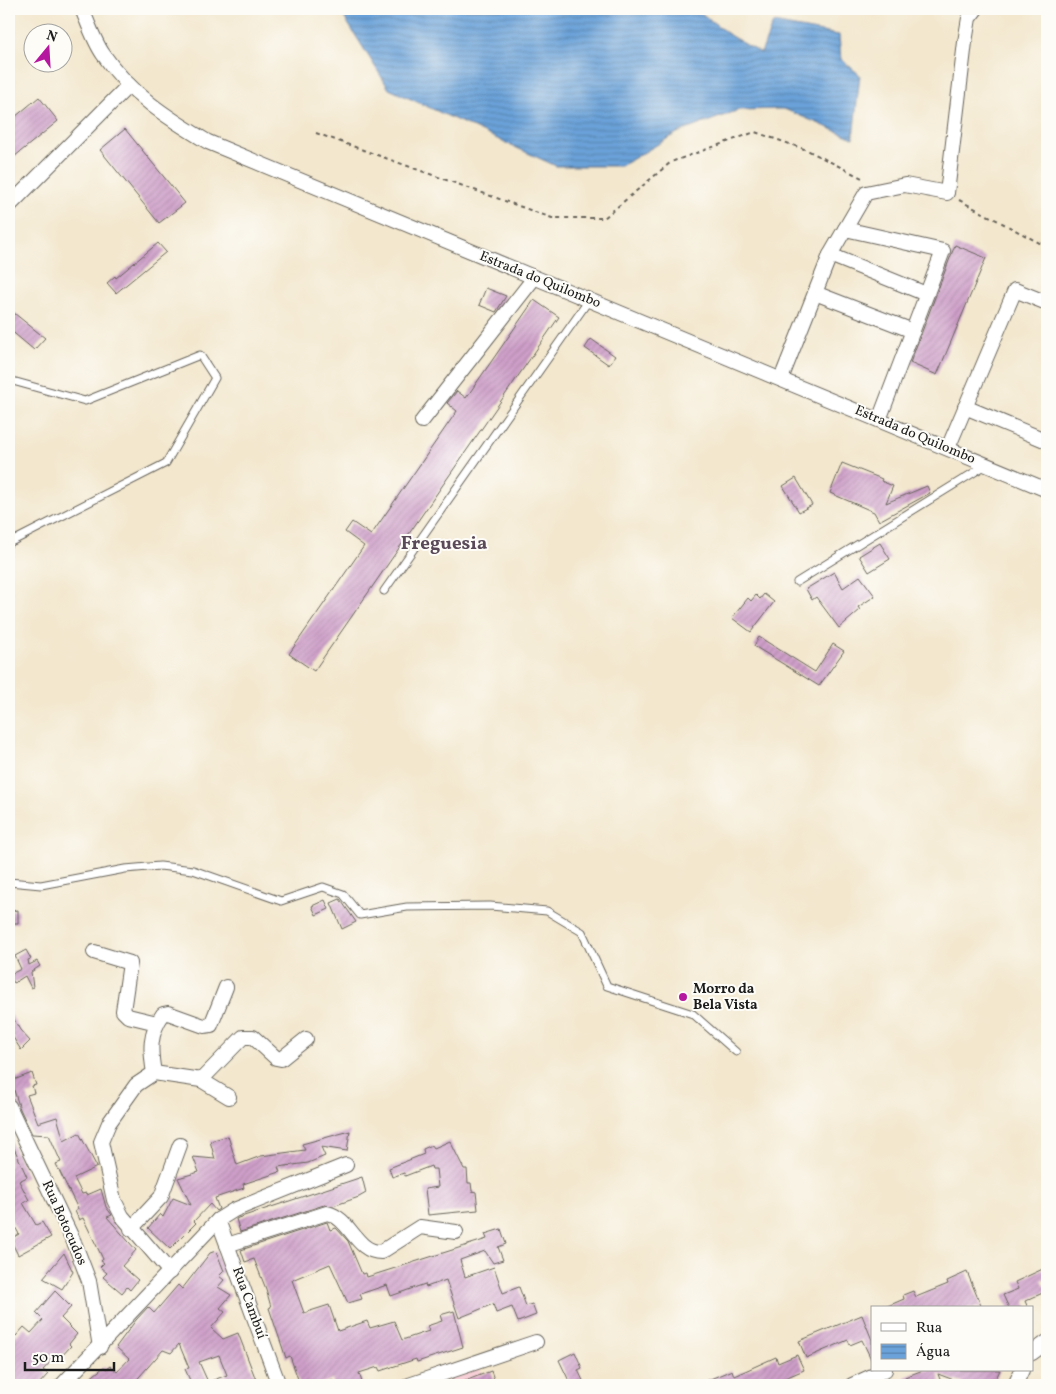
<svg xmlns="http://www.w3.org/2000/svg" width="1056" height="1394" font-family="Vollkorn,serif">
<style>
.built{fill:#f6cfd6}
.water{fill:url(#water-rules);stroke:#445f7a}
.building{fill:url(#building-hatch);fill-rule:evenodd}
.lines{fill:none;stroke-linecap:round;stroke-linejoin:round}
.lane-casing{stroke:#67635a;stroke-width:9}
.street-casing{stroke:#67635a;stroke-width:16}
.path{stroke:#67635a;stroke-width:2;stroke-dasharray:4 4;stroke-linecap:butt}
.lane{stroke:#fff;stroke-width:7}
.street{stroke:#fff;stroke-width:14}
.poi-dot{fill:#b5179e;stroke:#fdfcf7;stroke-width:2}
.labels{text-anchor:middle;dominant-baseline:central;stroke-width:4;stroke-linejoin:round;paint-order:stroke}
.street-label{font-size:14px;fill:#1c1c1c;stroke:#fdfcf7}
.poi-label{font-size:14px;font-weight:bold;fill:#1c1c1c;stroke:#fdfcf7;text-anchor:start}
.district-label{font-size:19px;font-weight:bold;fill:#5a4a59;stroke:#fdfcf7}
</style>
<defs>
<pattern id="water-rules" width="6" height="5" patternUnits="userSpaceOnUse" patternTransform="scale(1.25)"><rect width="6" height="5" fill="#6ba2d9"/><path d="M0 2.5h6" fill="none" stroke="#5783af"/></pattern>
<pattern id="building-hatch" width="6" height="6" patternUnits="userSpaceOnUse" patternTransform="scale(1.25)"><rect width="6" height="6" fill="#ce9fc9"/><path d="M-1 1l2-2M0 6l6-6M5 7l2-2" fill="none" stroke="#b088ac"/></pattern>
</defs>
<rect width="100%" height="100%" fill="#fdfcf7"/>
<filter id="ink" filterUnits="userSpaceOnUse"><feTurbulence type="fractalNoise" baseFrequency=".02" numOctaves="2"/><feDisplacementMap in="SourceGraphic" scale="10" xChannelSelector="R" yChannelSelector="G"/><feConvolveMatrix kernelMatrix="1 2 1 2 8 2 1 2 1" color-interpolation-filters="sRGB"/></filter>
<filter id="wash" filterUnits="userSpaceOnUse"><feTurbulence type="fractalNoise" baseFrequency=".0096" numOctaves="4" result="noise"/><feDisplacementMap in="SourceGraphic" scale="20" xChannelSelector="R" yChannelSelector="G"/><feGaussianBlur stdDeviation="1.12" result="paint"/><feColorMatrix in="noise" values="0 0 0 0 0 0 0 0 0 0 0 0 0 0 0 0 0 1.4 0 .05"/><feComposite in="paint" operator="in"/></filter>
<g filter="url(#wash)">
<rect width="100%" height="100%" fill="#f3e7cd"/>
<polygon class="built" points="477,1362 487,1385 452,1385 446,1373"/>
<polygon class="water" points="339,9 696,9 731,36 761,53 773,23 839,35 841,59 860,75 853,138 784,109 739,110 677,133 621,166 556,166 389,89"/>
<g id="blocks">
<g class="building">
<polygon points="39,97 58,121 9,161 9,122"/>
<polygon points="125,129 185,203 159,223 100,150"/>
<polygon points="158,243 166,252 116,293 107,283 115,276 116,278"/>
<polygon points="955,245 986,258 937,375 910,363"/>
<polygon points="486,288 506,296 496,312 479,305"/>
<polygon points="534,300 559,317 314,671 289,654 364,546 345,532 352,522 371,535 457,411 447,403 457,391 466,398"/>
<polygon points="9,309 45,338 34,350 9,329"/>
<polygon points="591,339 615,356 609,365 585,348"/>
<polygon points="842,463 882,479 881,481 893,486 886,503 927,486 930,493 879,521 874,512 830,493"/>
<polygon points="796,478 812,505 799,512 783,486"/>
<polygon points="880,543 890,559 869,572 859,556"/>
<polygon points="834,572 843,588 860,576 875,596 858,607 860,610 839,628 816,597 812,600 806,589"/>
<polygon points="764,594 774,602 751,632 732,618 748,598 751,601 756,595 760,599"/>
<polygon points="759,637 815,672 833,644 844,651 819,686 754,646"/>
<polygon points="340,899 356,922 342,929 331,903"/>
<polygon points="325,900 329,909 316,915 312,906"/>
<polygon points="18,910 18,923 9,923 9,911"/>
<polygon points="26,950 31,959 28,960 29,965 37,961 40,966 31,972 33,987 31,988 25,976 14,983 9,975 21,969 15,956"/>
<polygon points="9,1011 20,1030 30,1041 21,1050 9,1031"/>
<polygon points="32,1073 36,1085 32,1086 34,1093 27,1095 38,1123 57,1117 64,1141 79,1133 97,1167 74,1178 82,1194 86,1193 87,1195 101,1189 106,1207 112,1215 107,1217 136,1250 122,1266 138,1280 130,1290 127,1287 122,1293 103,1277 107,1273 100,1267 104,1263 101,1261 103,1259 83,1218 79,1220 75,1211 78,1209 56,1164 61,1162 49,1135 32,1134 20,1109 11,1081"/>
<polygon points="350,1131 347,1151 321,1147 325,1156 308,1163 278,1167 280,1172 243,1184 244,1188 215,1198 219,1209 216,1211 210,1204 194,1221 196,1223 170,1249 148,1228 160,1214 163,1217 173,1198 191,1205 178,1178 199,1172 193,1157 215,1159 210,1141 228,1136 237,1165 261,1156 305,1150 302,1144"/>
<polygon points="9,1137 27,1177 19,1181 29,1200 23,1203 36,1225 42,1222 51,1237 18,1255 10,1239 19,1234 9,1216"/>
<polygon points="450,1141 464,1169 467,1169 468,1183 471,1183 472,1191 476,1192 478,1210 428,1215 425,1189 438,1187 436,1169 432,1169 431,1166 405,1176 404,1173 392,1177 389,1168 424,1154 423,1149 432,1145 434,1148"/>
<polygon points="362,1177 366,1193 359,1197 333,1206 324,1205 240,1232 236,1219 238,1218"/>
<polygon points="327,1222 330,1230 336,1228 348,1241 362,1274 366,1273 367,1277 487,1239 485,1234 501,1229 506,1244 498,1247 503,1260 493,1263 485,1251 460,1260 465,1277 494,1267 503,1293 519,1287 526,1306 532,1304 536,1315 518,1322 512,1307 496,1313 493,1304 459,1318 446,1280 426,1287 425,1284 391,1296 387,1285 360,1294 362,1299 348,1303 330,1264 292,1280 304,1313 329,1305 338,1331 367,1321 370,1328 394,1321 402,1340 429,1331 427,1326 442,1321 440,1315 454,1311 463,1347 417,1362 416,1359 380,1371 378,1367 359,1373 363,1385 334,1385 332,1380 316,1385 300,1385 290,1356 286,1358 269,1308 271,1307 266,1289 254,1259 245,1262 241,1250"/>
<path d="M216,1251L224,1271L219,1276L224,1280L218,1287L231,1295L220,1308L225,1312L211,1328L223,1339L238,1333L258,1385H192L185,1369L189,1368L179,1344L171,1353L163,1350L132,1385H94L89,1379L104,1367L106,1369L110,1366L117,1372L129,1359L116,1347L136,1320L148,1307L154,1313L178,1285L182,1289L210,1253ZM219,1355L227,1375L208,1382L199,1362Z"/>
<polygon points="64,1253 73,1272 62,1289 43,1278"/>
<polygon points="1047,1267 1047,1277 1042,1280 1047,1291 1025,1301 1028,1308 1009,1308 1003,1295 1018,1289 1015,1282"/>
<polygon points="967,1272 982,1308 883,1308 904,1299 903,1295 913,1291 916,1297 948,1284 947,1281"/>
<polygon points="55,1291 71,1307 61,1318 77,1334 69,1344 71,1346 59,1359 56,1356 43,1370 48,1374 38,1385 9,1385 9,1329 16,1336 24,1327 31,1333 43,1320 36,1313"/>
<polygon points="862,1315 872,1340 872,1361 862,1340 850,1345 848,1340 806,1358 799,1341"/>
<polygon points="575,1352 582,1368 578,1370 585,1385 571,1385 559,1360"/>
<polygon points="797,1355 804,1370 785,1378 788,1385 696,1385 732,1370 734,1376 776,1357 778,1363"/>
<polygon points="923,1370 1000,1370 993,1385 967,1385 938,1374 942,1385 908,1385 905,1377"/>
<polygon points="491,1371 496,1385 457,1385 457,1384"/>
</g>
</g>
</g>
<g filter="url(#ink)">
<use href="#blocks" fill-opacity="0" stroke="#67635a" stroke-width="1"/>
<g class="lines">
<defs>
<g id="lane">
<polyline points="9,380 85,401 200,355 215,378 166,463 9,543"/>
<polyline points="797,582 986,465"/>
<polyline points="384,591 589,300"/>
<polyline points="9,882 41,885 125,869 160,866 193,870 281,901 323,887 343,894 360,915 407,907 490,906 547,911 582,932 607,986 693,1014 736,1052"/>
</g>
<g id="street">
<path d="M82,9C88,23 94,41 103,54C130,94 168,118 208,142L1047,490"/>
<polyline points="9,206 129,85"/>
<polyline points="845,229 866,193 905,185 947,193 965,42 969,18 976,9"/>
<polyline points="830,255 926,294"/>
<polyline points="815,293 913,331"/>
<polyline points="781,379 830,255 845,229 943,251 879,420"/>
<polyline points="965,407 1047,441"/>
<polyline points="422,421 534,278"/>
<polyline points="948,448 1015,290 1047,303"/>
<polyline points="94,952 130,963 123,1011 128,1016 157,1023"/>
<path d="M154,1073C150,1050 149,1034 163,1014L168,1013L204,1026L211,1025L226,987"/>
<polyline points="201,1080 243,1037 253,1037 276,1058 281,1059 306,1039"/>
<polyline points="9,1106 74,1242 89,1281 100,1347"/>
<polyline points="218,1220 279,1385"/>
<polyline points="131,1229 161,1197 180,1145"/>
<path d="M227,1245L327,1213C351,1218 355,1252 381,1252L420,1227L456,1232"/>
<polyline points="170,1272 122,1216 114,1200 101,1142 109,1123 136,1085 154,1073 201,1080 229,1097"/>
<polyline points="1032,1353 1047,1342"/>
<polyline points="62,1385 218,1220 234,1210 346,1165"/>
<polyline points="409,1385 536,1342"/>
<polyline points="852,1385 885,1370"/>
<polyline points="1015,1385 1022,1370"/>
</g>
</defs>
<use href="#lane" class="lane-casing"/>
<use href="#street" class="street-casing"/>
<g class="path">
<polyline points="316,133 552,218 604,218 671,162 755,132 807,150 864,179"/>
<polyline points="959,200 1047,247"/>
</g>
<use href="#lane" class="lane"/>
<use href="#street" class="street"/>
</g>
</g>
<circle class="poi-dot" cx="683" cy="997" r="5"/>
<g class="labels">
<g class="street-label">
<text transform="translate(540 280) rotate(22)">Estrada do Quilombo</text>
<text transform="translate(915 435) rotate(23)">Estrada do Quilombo</text>
<text transform="translate(64 1223) rotate(66)">Rua Botocudos</text>
<text transform="translate(249 1303) rotate(70)">Rua Cambuí</text>
</g>
<g class="poi-label">
<text x="693" y="989">Morro da<tspan x="693" dy="16">Bela Vista</tspan></text>
</g>
<g class="district-label">
<text x="444" y="544">Freguesia</text>
</g>
</g>
<rect width="1056" height="1394" fill="none" stroke="#fdfcf7" stroke-width="30"/>
<rect x="871" y="1306" width="162" height="65" fill="#fdfcf7" stroke="#a3a29f"/>
<rect x="881" y="1323" width="25" height="8" fill="#ffffff" stroke="#a3a29f"/>
<text x="916" y="1332" font-size="15" fill="#1c1c1c">Rua</text>
<rect x="881" y="1344" width="25" height="15" fill="url(#water-rules)" stroke="#a3a29f"/>
<text x="916" y="1356" font-size="15" fill="#1c1c1c">Água</text>
<g transform="translate(48 48) rotate(18)"><circle r="24" fill="#fdfcf7" stroke="#a3a29f"/>
<path d="M0-4L9 19L0 12L-9 19Z" fill="#b5179e"/>
<text y="-8" font-size="14" font-weight="bold" text-anchor="middle" fill="#1c1c1c">N</text>
</g>
<path d="M25 1362v8h89v-8" fill="none" stroke="#1c1c1c" stroke-width="2.5"/>
<text x="32" y="1362" font-size="15" fill="#1c1c1c" stroke="#fdfcf7" stroke-width="4" paint-order="stroke">50 m</text>
</svg>
